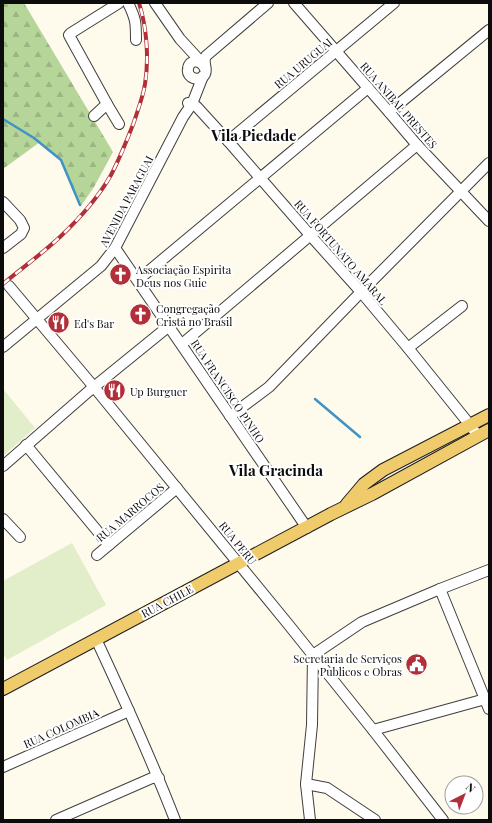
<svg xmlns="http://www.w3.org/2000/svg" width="492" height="823" font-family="'Playfair Display',serif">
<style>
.forest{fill:url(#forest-firs)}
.pitch{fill:#e2edca}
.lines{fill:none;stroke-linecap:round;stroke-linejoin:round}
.stream{stroke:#4093c4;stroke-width:2.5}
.minor-casing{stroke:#3f3f3f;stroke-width:12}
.major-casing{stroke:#1d1d1d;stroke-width:14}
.minor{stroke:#fff;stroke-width:10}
.major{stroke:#efcb6b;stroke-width:12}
.rail-casing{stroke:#b22e38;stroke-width:4}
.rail{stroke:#fff;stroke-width:2.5;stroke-dasharray:8;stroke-linecap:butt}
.labels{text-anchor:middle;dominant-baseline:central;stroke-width:4;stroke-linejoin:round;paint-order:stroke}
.street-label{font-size:11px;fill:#0c0c0c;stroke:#fff}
.poi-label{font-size:11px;fill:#0c0c0c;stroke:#fff;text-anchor:start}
.district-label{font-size:15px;font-weight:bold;fill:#0c0c0c;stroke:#fff}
</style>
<defs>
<pattern id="forest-firs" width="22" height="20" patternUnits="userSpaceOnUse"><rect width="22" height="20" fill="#b6d599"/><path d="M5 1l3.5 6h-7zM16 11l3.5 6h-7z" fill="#9bb683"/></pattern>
</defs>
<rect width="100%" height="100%" fill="#fefaec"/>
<polygon class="forest" points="3,3 24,3 113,152 94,187 81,206 61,160 40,142 3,169"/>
<g class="pitch">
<polygon points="3,389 35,428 3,456"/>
<polygon points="72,543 106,605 7,660 3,653 3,581"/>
</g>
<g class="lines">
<g class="stream">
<polyline points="3,119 34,138 61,160 80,205"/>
<polyline points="315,399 360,437"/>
</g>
<defs>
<g id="minor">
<polyline points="119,3 71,33 69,35 70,37 107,104 119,124"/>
<path d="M128,3C136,19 136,23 136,40"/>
<polyline points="155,3 180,39 203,64"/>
<polyline points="294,3 389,112 417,145 489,221"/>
<path d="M205,69C202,60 189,58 188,69C186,78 200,83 205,74C208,68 202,62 206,56L268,3"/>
<polyline points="188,103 192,104 197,107 228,141 310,235 361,292 408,348 470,425 478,436"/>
<polyline points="389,112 489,30"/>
<polyline points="94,116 107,104"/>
<polyline points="228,141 394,3"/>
<polyline points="3,202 20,220 24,228 21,234 3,248"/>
<polyline points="115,248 307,528"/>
<polyline points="138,280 368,88"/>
<polyline points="9,286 94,387 288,624 373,730 443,820"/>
<path d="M182,344C260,278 338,211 417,145"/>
<polyline points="3,347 101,266 115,248 183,117 192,104 203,76"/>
<polyline points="408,348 462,306"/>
<polyline points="230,416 269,387 361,292 489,163"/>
<polyline points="26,445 109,545"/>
<polyline points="3,466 89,391 169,326"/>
<polyline points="3,519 20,537"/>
<polyline points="97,555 177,488"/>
<polyline points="440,589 489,709"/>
<path d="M96,639C124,699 151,758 175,820"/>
<polyline points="373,730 489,698"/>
<polyline points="3,767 129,711"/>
<polyline points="306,784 327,788 375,820"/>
<polyline points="56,820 152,778 159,778"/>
<polyline points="310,820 306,784 312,725 313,655 362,622 440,589 489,570"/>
</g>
<g id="major">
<polyline points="347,504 353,497 364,484 383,470 489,415"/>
<polyline points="3,689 196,586 331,514 372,494 489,430"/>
</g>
</defs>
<use href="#minor" class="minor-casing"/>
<use href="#major" class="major-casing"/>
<use href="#minor" class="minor"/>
<use href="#major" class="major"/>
<defs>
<path id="rail" d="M3,284C22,268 43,253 61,236C79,219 99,196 111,175C120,158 127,140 134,122C138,109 143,97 145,84C149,59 147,28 139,3"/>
</defs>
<use href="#rail" class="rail-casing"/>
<use href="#rail" class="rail"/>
</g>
<defs>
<symbol id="church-disc" viewBox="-11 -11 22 22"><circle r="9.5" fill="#b22e38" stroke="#fff"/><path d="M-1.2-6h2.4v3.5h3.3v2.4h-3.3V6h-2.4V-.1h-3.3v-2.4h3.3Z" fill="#fff"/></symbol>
<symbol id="restaurant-disc" viewBox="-11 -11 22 22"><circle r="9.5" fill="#b22e38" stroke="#fff"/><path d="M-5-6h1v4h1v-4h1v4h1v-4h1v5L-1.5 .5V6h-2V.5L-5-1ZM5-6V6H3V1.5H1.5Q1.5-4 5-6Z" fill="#fff"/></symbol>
<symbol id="civic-disc" viewBox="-11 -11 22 22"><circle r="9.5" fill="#b22e38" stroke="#fff"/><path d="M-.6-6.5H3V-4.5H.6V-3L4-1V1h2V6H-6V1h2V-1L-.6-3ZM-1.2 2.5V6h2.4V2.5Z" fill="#fff"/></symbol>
</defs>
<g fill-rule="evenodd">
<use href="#church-disc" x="108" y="262" width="25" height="25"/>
<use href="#church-disc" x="128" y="302" width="25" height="25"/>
<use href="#restaurant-disc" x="46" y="310" width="25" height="25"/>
<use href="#restaurant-disc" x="102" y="378" width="25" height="25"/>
<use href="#civic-disc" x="404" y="652" width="25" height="25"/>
</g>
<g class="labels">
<g class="street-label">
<text transform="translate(303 63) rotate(-40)">RUA URUGUAI</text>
<text transform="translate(399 105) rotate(49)">RUA ANIBAL PRESTES</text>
<text transform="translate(126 201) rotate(-62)">AVENIDA PARAGUAI</text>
<text transform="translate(341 252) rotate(49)">RUA FORTUNATO AMARAL</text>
<text transform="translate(228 391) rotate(56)">RUA FRANCISCO PINHO</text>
<text transform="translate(130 512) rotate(-40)">RUA MARROCOS</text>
<text transform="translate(238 543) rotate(51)">RUA PERU</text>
<text transform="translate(167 601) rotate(-28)">RUA CHILE</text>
<text transform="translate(61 728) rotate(-24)">RUA COLOMBIA</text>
</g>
<g class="poi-label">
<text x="136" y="269">Associação Espirita<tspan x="136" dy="13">Deus nos Guie</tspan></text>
<text x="156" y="308">Congregação<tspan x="156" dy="13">Cristâ no Brasil</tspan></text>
<text x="74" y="323">Ed's Bar</text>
<text x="130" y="391">Up Burguer</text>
<text x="402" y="658" text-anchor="end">Secretaria de Serviços<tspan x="402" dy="13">Publicos e Obras</tspan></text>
</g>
<g class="district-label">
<text x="254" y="135">Vila Piedade</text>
<text x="276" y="470">Vila Gracinda</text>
</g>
</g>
<rect width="492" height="823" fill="none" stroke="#0c0c0c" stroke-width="8"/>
<g transform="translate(464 795) rotate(42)"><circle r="19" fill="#ffffff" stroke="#9e9e9e"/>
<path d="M0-3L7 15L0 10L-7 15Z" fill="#b22e38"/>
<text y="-6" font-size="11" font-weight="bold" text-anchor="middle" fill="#0c0c0c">N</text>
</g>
</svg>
